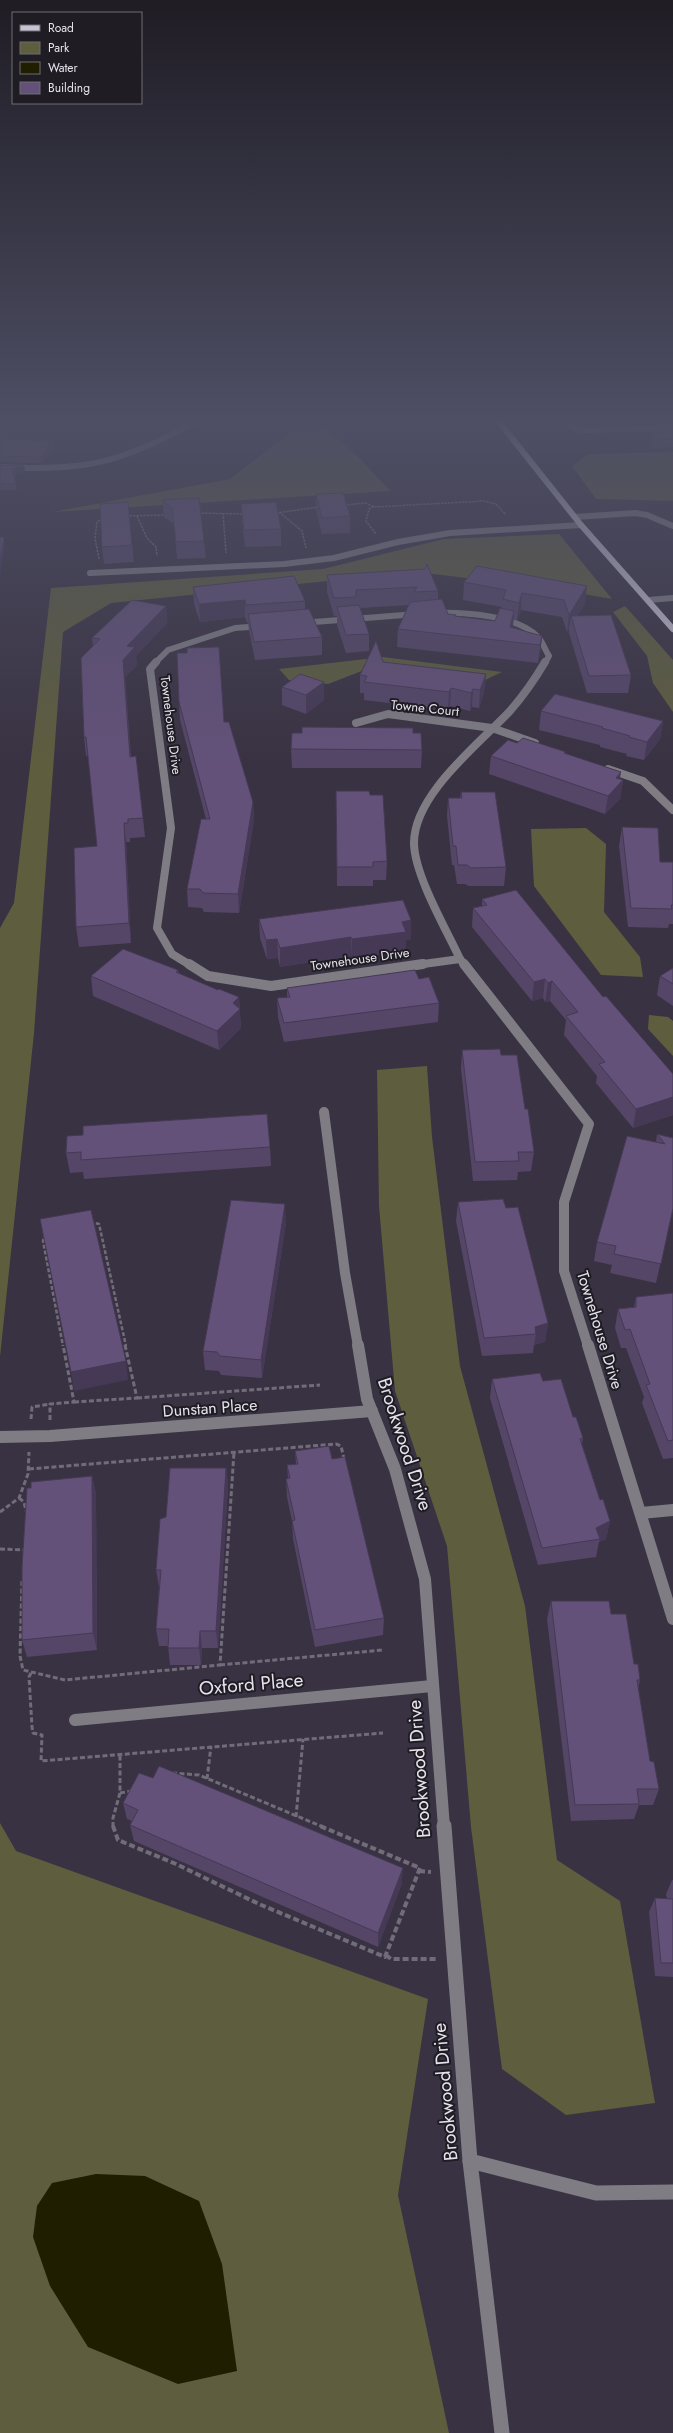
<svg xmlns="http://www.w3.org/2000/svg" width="673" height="2433" font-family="Jost,sans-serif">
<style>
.green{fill:#5e5d3e}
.water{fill:#201e00}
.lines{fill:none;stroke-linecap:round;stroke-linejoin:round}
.path-far3{stroke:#726c7a;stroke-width:1.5;stroke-dasharray:2.5 1;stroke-linecap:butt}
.path-far2{stroke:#726c7a;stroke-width:2.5;stroke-dasharray:4 2;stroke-linecap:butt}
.path-far1{stroke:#726c7a;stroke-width:3;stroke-dasharray:5 2.5;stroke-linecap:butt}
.path{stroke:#726c7a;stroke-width:4;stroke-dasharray:6 3;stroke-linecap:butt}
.minor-far4{stroke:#7f7c84;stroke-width:6}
.minor-far3{stroke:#7f7c84;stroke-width:8}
.minor-far2{stroke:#7f7c84;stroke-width:10}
.minor-far1{stroke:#7f7c84;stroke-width:12}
.minor{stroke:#7f7c84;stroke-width:15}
.major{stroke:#c8c2d3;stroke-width:6}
.wall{fill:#554668}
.shaded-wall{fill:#453955}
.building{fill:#635179;stroke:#453955}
.labels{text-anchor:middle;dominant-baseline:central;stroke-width:4;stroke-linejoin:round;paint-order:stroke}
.far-street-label{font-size:13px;fill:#e7e3ee;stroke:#1f1c23}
.street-label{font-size:16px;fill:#e7e3ee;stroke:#1f1c23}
.near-street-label{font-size:19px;fill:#e7e3ee;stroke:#1f1c23}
</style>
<rect width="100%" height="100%" fill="#393242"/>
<g class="green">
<path d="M303,423C333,423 370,470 390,491L52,512L230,479Z"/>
<polygon points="673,452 673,501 596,499 572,466 588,454"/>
<polygon points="559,534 612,599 549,588 417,572 111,603 63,632 34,1033 0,1357 0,928 14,903 51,588 323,569 444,539"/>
<polygon points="625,606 673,660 673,712 653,683 647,656 613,612"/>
<polygon points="383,657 502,672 485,680 412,670 367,669 328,684 289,680 279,669"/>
<polygon points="586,828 606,844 604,912 640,957 643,977 601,975 534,886 531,829"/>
<polygon points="649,1015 668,1017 673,1021 673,1056 648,1029"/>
<polygon points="427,1066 432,1137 460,1366 525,1606 557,1860 620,1901 655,2103 566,2115 502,2069 471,1827 447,1546 395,1391 379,1206 377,1070"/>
<polygon points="0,1823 16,1851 428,1999 398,2195 449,2433 0,2433"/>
</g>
<polygon class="water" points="96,2174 145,2176 199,2201 222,2264 237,2371 178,2384 88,2347 50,2286 33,2237 37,2206 52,2183"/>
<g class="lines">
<g class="path-far3">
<polyline points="344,505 366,503 374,507 484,501 496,504 506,515"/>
<polyline points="374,506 369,509 366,521 376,534"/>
<polyline points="279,512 302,531 306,548"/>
<polyline points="198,513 243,514"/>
<polyline points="223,513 226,553"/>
<polyline points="276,513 319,507"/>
<polyline points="126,516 165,515"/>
<polyline points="137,516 147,538 156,547 157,556"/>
<polyline points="99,559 95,538 97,522 103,518"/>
</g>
<g class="path-far2">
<polyline points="90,1222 99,1224 126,1346"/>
<polyline points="45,1233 43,1241 63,1346"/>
</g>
<g class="path-far1">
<polyline points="137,1398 320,1385"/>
<polyline points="74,1402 137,1398 125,1345"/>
<polyline points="31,1419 32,1407 50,1404"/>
<polyline points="50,1420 50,1404 74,1402 63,1345"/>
<polyline points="29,1469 336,1444 341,1446 344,1459"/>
<polyline points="19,1498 24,1502 26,1511"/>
<polyline points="0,1512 19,1498 28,1474 29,1452"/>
<polyline points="0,1549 24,1550"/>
<polyline points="22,1581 20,1656 23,1670 65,1680 220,1665 234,1452"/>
<polyline points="220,1665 383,1650"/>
<polyline points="31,1673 29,1677 32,1727 33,1733 42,1735 41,1761 383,1733"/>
<polyline points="172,1773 199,1775 323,1827"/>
<polyline points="207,1779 211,1746"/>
<polyline points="120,1793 131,1791"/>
<polyline points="296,1817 303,1739"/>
<polyline points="113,1827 113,1818 120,1793 120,1754"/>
</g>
<g class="path">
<polyline points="113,1826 118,1840 176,1864 259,1904 385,1957 420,1868 320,1826"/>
<polyline points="419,1871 431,1872"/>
<polyline points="386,1955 391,1959 436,1959"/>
</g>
<g class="minor-far4">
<polyline points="569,423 574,428 582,430 673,428"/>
<path d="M0,467C84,471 119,464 193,423"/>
<polyline points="575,517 635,513 647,515 673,526"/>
<polyline points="90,573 284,564 334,558 398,542 450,533 581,525"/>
<polyline points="648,600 673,598"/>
<path d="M435,613C463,612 518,615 538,637C543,642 545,650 549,656L545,663"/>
<polyline points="301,623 417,614"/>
<polyline points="155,663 168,650 235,628 261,626"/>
</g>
<g class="minor-far3">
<polyline points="156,662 150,669 171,828 157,928 172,954 190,965"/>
<polyline points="356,723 388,714 492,728 535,743"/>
<polyline points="608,769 643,781 673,810"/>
<path d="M460,959C446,929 415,876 414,844C413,795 479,744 510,711C523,696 535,679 545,662"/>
<polyline points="416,965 460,959 465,965"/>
</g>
<g class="minor-far2">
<polyline points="189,964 208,976 271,986 423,964"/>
<polyline points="464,964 589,1124 564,1202 564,1271 588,1346"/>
<polyline points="324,1112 345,1273 358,1346"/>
</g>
<g class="minor-far1">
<polyline points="358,1345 367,1399 395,1469 425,1579 444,1827"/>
<polyline points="588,1345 673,1619"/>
<polyline points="0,1437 50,1436 372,1411"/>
<polyline points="641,1513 673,1510"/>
<polyline points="75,1720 432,1686"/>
</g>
<g class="minor">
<polyline points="444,1826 470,2161 502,2433"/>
<polyline points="470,2161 596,2193 673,2192"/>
</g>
<polyline class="major" points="500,423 581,525 673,629"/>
</g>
<g class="wall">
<polygon points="652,423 673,423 673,447 652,448 652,433 654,424 652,424"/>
<polygon points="0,439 51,441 52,448 42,463 0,462"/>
<polygon points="0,465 24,466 25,472 14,476 17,490 0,490"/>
<polygon points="316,494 350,516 350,533 322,534 316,510"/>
<polygon points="199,498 204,541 206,558 177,559 174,524 164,517 162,500"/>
<polygon points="128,502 134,562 104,564 102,547"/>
<polygon points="241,504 281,529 281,546 245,547 242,520"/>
<polygon points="327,575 438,591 438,600 448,614 456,617 495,621 502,607 463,600 464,582 585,604 577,616 631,675 628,693 587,693 569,633 569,628 567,632 562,617 521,610 517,620 513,620 513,628 542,636 540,654 538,663 397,647 398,629 409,605 360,608 369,634 369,651 346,653 337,625 337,616 334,616 327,592"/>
<polygon points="193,587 305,601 305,610 322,637 322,655 255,660 249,631 248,622 247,623 245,617 200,622 194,604"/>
<polygon points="166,606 167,623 136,656 137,665 125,677 131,756 143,818 145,837 130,838 130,842 126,842 131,943 79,947 76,927 97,846 88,755 86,756 84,737 93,647 92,638"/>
<polygon points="383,662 486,674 484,692 479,708 472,707 470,711 450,706 448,710 364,700 364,693 360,693 360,675"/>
<polygon points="282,687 324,700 306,714 282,705"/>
<polygon points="179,702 224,722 253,802 254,820 239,913 204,912 202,908 188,907 187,889 206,819 180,720"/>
<polygon points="541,711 663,721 660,739 644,760 626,756 627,754 600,747 600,745 539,730"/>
<polygon points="517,743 565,754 623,780 620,799 605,814 489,774 491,756"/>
<polygon points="291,749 422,750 421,768 292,768"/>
<polygon points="336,791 370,795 387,861 386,880 373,880 373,886 337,886"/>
<polygon points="461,792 506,867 504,886 469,886 465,884 457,884 454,865 452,865 447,816 448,798 460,798"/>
<polygon points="622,827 660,862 673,862 673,924 669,924 668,928 628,927 619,846"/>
<polygon points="482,899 603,997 673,1074 673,1115 633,1128 596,1083 597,1076 564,1035 566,1020 550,1001 545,1002 543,998 532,1001 472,927 473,908 482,906"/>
<polygon points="259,919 411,920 411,939 406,940 405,951 351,958 351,956 280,967 278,958 267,959 260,938"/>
<polygon points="673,968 673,1006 657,995 660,976"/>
<polygon points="178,970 179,974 218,990 239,997 241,1028 219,1050 93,996 91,976"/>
<polygon points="419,979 439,1003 438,1022 284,1042 278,1017 277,998 287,997 287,988"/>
<polygon points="462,1050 501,1055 525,1109 534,1152 531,1171 518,1172 517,1180 473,1181 461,1069"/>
<polygon points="657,1134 673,1138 673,1208 656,1283 610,1273 612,1265 594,1261 597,1242 656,1142"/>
<polygon points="67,1136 270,1147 271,1166 84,1179 83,1172 70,1173 66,1153"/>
<polygon points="458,1202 506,1208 548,1323 545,1342 534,1345 533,1353 482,1356 456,1221"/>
<polygon points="286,1223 262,1378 221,1375 219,1371 205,1370 203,1351"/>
<polygon points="673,1293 673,1458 663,1459 642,1403 644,1397 626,1348 621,1348 615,1328 618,1309 634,1307 636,1297"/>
<polygon points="492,1379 543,1381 573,1417 583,1438 582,1444 600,1500 610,1521 606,1539 599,1542 596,1557 538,1565 490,1398"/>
<polygon points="295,1451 332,1459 384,1618 383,1635 315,1647 293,1539 292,1521 287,1497 286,1479 288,1479 287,1465 296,1464"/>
<polygon points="226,1468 228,1486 218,1648 202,1648 201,1665 170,1665 168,1646 159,1646 156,1629 159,1587 156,1570 166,1517"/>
<polygon points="92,1476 96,1494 97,1650 27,1657 22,1640"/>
<polygon points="551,1601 611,1614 634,1664 640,1680 638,1688 650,1761 659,1789 653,1805 639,1805 634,1819 571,1821 547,1619"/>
<polygon points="123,1803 402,1883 378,1947 134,1841 130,1825 132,1821 127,1819"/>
<polygon points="672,1880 673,1880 673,1977 655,1976 649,1912 655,1898 667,1899 666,1894"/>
</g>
<g class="shaded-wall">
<polygon points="51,441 52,448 42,463 41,457"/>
<polygon points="24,466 25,472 13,476 12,469"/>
<polygon points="4,537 5,544 0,577 0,563"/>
<polygon points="587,586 585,604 573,623 571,616 569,628 567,632 569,615"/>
<polygon points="522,593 521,610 517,620 519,603"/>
<polygon points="245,600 245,617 200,622 199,604"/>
<polygon points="166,606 167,623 136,656 137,665 125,677 132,775 123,660 127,646"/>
<polygon points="514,611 513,628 510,627"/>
<polygon points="542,636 540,654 538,663 540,645"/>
<polygon points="486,674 484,692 479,708 480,690"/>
<polygon points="324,682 324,700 306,714 306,695"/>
<polygon points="451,688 450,706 448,710 449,692"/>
<polygon points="473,689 472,707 470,711 471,693"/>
<polygon points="663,721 660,739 644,760 647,742"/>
<polygon points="621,772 619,784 623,780 620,799 605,814 608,796 616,778"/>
<polygon points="253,802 254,820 239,913 238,894"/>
<polygon points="124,823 126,842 131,943 129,923"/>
<polygon points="411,920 411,939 406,940 405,951 351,958 352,939 402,922"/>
<polygon points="351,937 351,956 280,967 280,948"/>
<polygon points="277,939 278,958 267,959 266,940"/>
<polygon points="545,979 543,998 532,1001 534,982"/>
<polygon points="552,981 550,1001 545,1002 548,983"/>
<polygon points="239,997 241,1028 219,1050 217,1031 233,1003"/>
<polygon points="673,1097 673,1115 633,1128 636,1109"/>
<polygon points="285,1204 286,1223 262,1378 261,1360"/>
<polygon points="548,1323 545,1342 534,1345 536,1334 535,1327"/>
<polygon points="126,1361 128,1380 74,1391 71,1372"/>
<polygon points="226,1468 228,1486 218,1648 216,1631"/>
<polygon points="92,1476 96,1494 97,1650 93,1633"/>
<polygon points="610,1521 606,1539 599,1542 600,1539 596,1528"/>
<polygon points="200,1631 202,1648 201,1665 199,1648"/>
<polygon points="403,1868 402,1883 378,1947 378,1933"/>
</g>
<g class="building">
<polygon points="673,423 673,438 653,439 653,424"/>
<polygon points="0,439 51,441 41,457 0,456"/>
<polygon points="0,465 24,466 12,469 16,484 0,483"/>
<polygon points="343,493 350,516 322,518 316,494"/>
<polygon points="199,498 204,541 176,542 172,508 162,500"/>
<polygon points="128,502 132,545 102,547 100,504"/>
<polygon points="276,502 281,529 244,530 241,504"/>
<polygon points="0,537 4,537 0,563"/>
<polygon points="427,564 438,591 414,592 417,587 356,590 356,597 334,598 327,575 425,569"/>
<polygon points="477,566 587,586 569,615 564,600 522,593 519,603 503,599 506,590 464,582"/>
<polygon points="294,576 305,601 246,605 245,600 199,604 193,587"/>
<polygon points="442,599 448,614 456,615 455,616 495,621 500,608 514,611 510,627 542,636 540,645 398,629 410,602"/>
<polygon points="132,600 166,606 127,646 135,647 123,660 130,757 136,756 143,818 128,819 128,823 124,823 129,923 76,927 74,848 97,846 86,737 84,737 81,658 100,639 92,638"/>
<polygon points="359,605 369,634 346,635 337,607"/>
<polygon points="309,609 322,637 254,642 248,614"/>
<polygon points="611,615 631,675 589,676 571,616"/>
<polygon points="376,641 383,662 486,674 480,690 473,689 471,693 451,688 449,692 364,682 367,676 360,675"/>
<polygon points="219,647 224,722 229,722 253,802 238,894 203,893 200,889 187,889 201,819 210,819 179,702 177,653 187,653 187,648"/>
<polygon points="300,674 324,682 306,695 282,687"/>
<polygon points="555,694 663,721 647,742 629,737 630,736 602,728 603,727 541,711"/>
<polygon points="302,727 413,728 413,733 421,733 422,750 291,749 292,733 302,733"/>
<polygon points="523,738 566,752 564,753 621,772 616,778 623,780 608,796 491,756 508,740 517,743"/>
<polygon points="336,791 369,791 370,795 383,795 387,861 373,862 373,867 337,867"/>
<polygon points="461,792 495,792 506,867 471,868 467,865 458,865 456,846 453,846 448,798 462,798"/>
<polygon points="622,827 658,828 660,862 673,862 673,905 671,905 672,909 631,908"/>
<polygon points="516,890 603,997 606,996 673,1074 673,1097 636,1109 599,1064 605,1062 566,1016 578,1012 552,981 548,983 545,979 534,982 473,908 487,905 482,899"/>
<polygon points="403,900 411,920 402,922 406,932 352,939 351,937 280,948 277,939 266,940 259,919"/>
<polygon points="123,949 178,970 176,972 218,990 219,989 239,997 233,1003 240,1009 217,1031 91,976"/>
<polygon points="673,968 673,984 660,976"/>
<polygon points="415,970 419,979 429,977 439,1003 284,1023 277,998 290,997 287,988"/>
<polygon points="500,1049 501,1055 517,1055 525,1109 528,1109 534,1152 518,1152 519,1161 475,1162 462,1050"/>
<polygon points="267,1114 270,1147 81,1160 81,1152 66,1153 67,1136 83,1135 83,1126"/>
<polygon points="657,1134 673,1138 673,1208 661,1264 614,1254 616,1246 597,1242 627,1136 665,1144"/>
<polygon points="503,1199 506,1208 518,1207 548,1323 535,1327 536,1334 484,1338 458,1202"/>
<polygon points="231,1200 285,1204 261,1360 220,1356 217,1352 203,1351"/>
<polygon points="91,1210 126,1361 71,1372 40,1219"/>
<polygon points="673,1293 673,1440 668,1441 646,1385 650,1384 630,1329 625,1330 618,1309 636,1307 636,1297"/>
<polygon points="540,1373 543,1381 561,1379 573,1417 576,1417 583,1438 580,1439 600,1500 603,1499 610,1521 596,1528 600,1539 542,1548 492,1379"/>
<polygon points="329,1446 332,1459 345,1457 384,1618 315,1630 292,1521 295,1520 286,1479 290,1478 287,1465 298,1464 295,1451"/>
<polygon points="170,1468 226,1468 216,1631 200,1631 199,1648 168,1648 169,1629 156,1629 161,1570 156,1570 160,1519 166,1517"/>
<polygon points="92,1476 93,1633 22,1640 22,1567 27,1488 31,1488 31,1482"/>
<polygon points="551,1601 609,1601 611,1614 626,1614 634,1664 638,1664 640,1680 637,1680 650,1761 654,1762 659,1789 637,1789 639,1804 575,1805"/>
<polygon points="159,1766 403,1868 378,1933 130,1825 138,1810 123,1803 139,1773 153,1778"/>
<polygon points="655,1898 673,1899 673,1963 661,1963"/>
</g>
<linearGradient id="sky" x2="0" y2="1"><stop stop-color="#1f1c24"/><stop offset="0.55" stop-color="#4e4f65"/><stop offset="1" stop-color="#4e4f65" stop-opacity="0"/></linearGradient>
<rect width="673" height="764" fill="url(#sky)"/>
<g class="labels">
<g class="far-street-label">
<text transform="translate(425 708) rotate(6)">Towne Court</text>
<text transform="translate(171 725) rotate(83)">Townehouse Drive</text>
<text transform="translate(360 959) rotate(-8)">Townehouse Drive</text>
</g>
<g class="street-label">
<text transform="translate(600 1330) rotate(73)">Townehouse Drive</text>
<text transform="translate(210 1408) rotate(-4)">Dunstan Place</text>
</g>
<g class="near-street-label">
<text transform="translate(405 1444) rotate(72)">Brookwood Drive</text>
<text transform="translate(251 1684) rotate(-5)">Oxford Place</text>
<text transform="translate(419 1769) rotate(-94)">Brookwood Drive</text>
<text transform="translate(445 2092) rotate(-95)">Brookwood Drive</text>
</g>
</g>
<rect x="12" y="12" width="130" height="92" fill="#1f1c23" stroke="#6f6c74"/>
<rect x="20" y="25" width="20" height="6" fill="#c8c2d3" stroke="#6f6c74"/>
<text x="48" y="32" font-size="12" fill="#e7e3ee">Road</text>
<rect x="20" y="42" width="20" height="12" fill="#5e5d3e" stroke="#6f6c74"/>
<text x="48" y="52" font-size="12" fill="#e7e3ee">Park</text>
<rect x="20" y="62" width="20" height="12" fill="#201e00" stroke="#6f6c74"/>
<text x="48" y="72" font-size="12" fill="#e7e3ee">Water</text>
<rect x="20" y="82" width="20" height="12" fill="#635179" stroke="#6f6c74"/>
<text x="48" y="92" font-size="12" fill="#e7e3ee">Building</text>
</svg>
